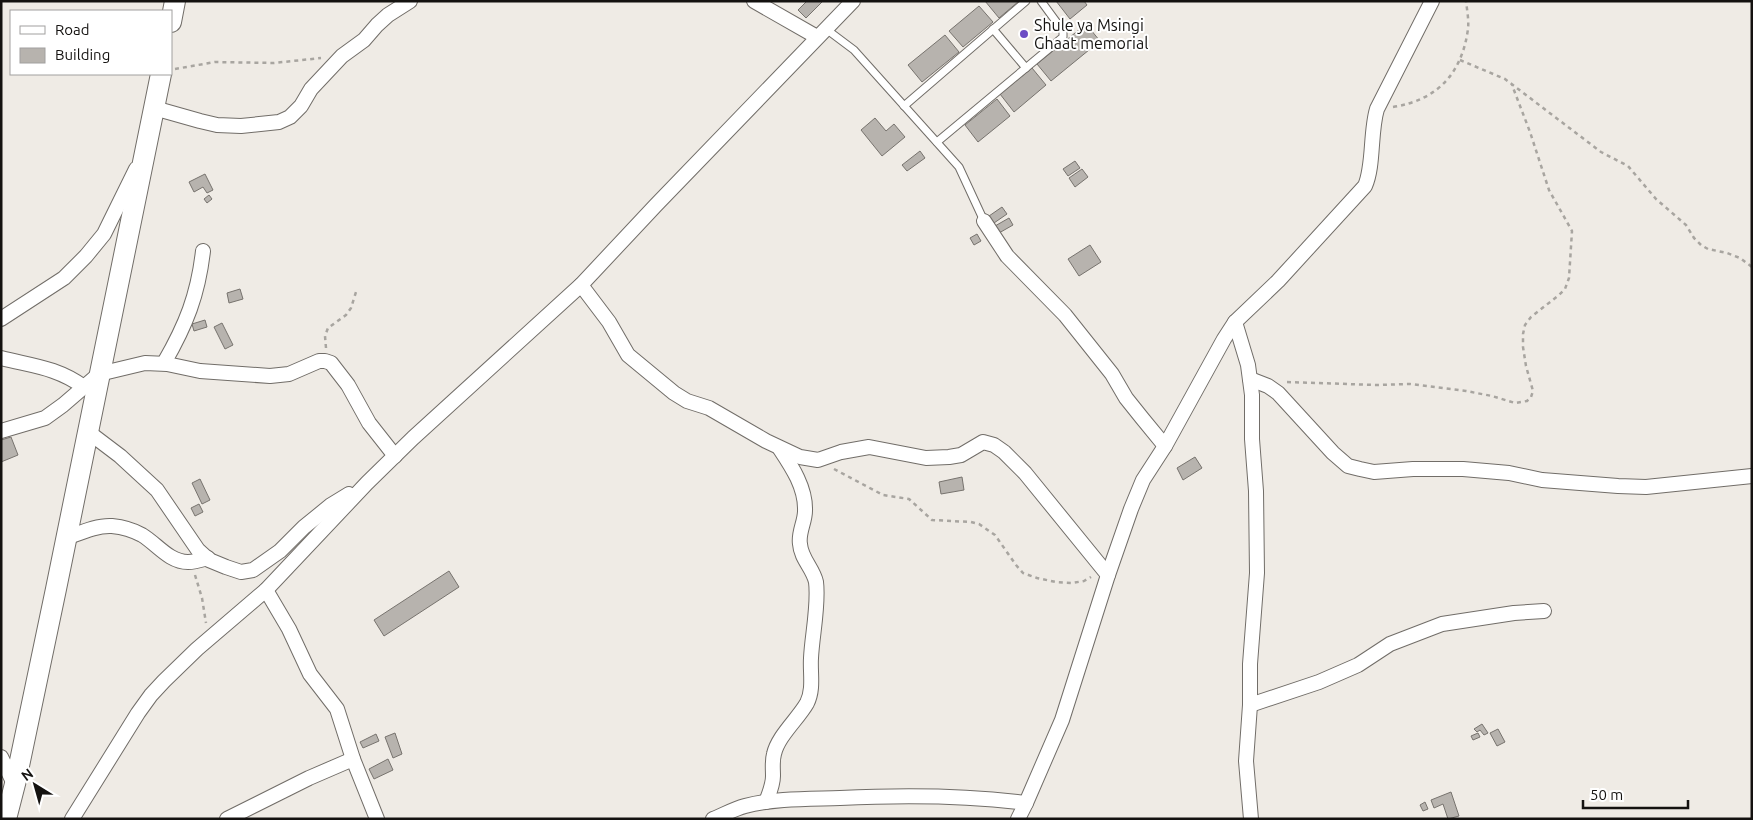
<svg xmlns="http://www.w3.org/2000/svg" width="1753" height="820" font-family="Ubuntu,sans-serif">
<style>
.building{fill:#b7b3ae;stroke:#77736e}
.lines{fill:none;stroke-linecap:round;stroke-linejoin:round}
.lane-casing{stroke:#716d68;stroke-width:9}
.street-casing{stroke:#716d68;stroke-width:16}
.secondary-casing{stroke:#716d68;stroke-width:22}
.path{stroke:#a8a5a0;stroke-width:2.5;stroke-dasharray:4 4;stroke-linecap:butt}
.lane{stroke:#fff;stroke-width:7}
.street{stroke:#fff;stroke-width:14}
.secondary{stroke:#fff;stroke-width:20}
.poi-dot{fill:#6c4cc5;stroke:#fff;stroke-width:2}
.labels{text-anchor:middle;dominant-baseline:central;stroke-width:4;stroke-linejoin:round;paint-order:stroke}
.poi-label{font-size:16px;fill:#141210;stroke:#fff;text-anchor:start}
</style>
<rect width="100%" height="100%" fill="#efebe5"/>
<g class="building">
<polygon points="807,1 823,1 806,18 798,10"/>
<polygon points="985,1 1019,1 999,18"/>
<polygon points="1056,1 1084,1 1087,5 1070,19"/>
<polygon points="979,6 993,22 963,47 949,31"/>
<polygon points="1086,24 1100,41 1051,81 1037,64"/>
<polygon points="945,35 959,52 922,82 908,65"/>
<polygon points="1032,68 1046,85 1014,112 1000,94"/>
<polygon points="997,99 1010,116 978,142 965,125"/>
<polygon points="875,118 886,131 894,124 905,137 882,156 861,130"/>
<polygon points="920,151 925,158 907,171 902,165"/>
<polygon points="1075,161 1080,168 1068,176 1063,169"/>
<polygon points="1082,169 1088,177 1075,187 1069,178"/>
<polygon points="205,174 213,190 207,193 203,187 194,192 189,182"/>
<polygon points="209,195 212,199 207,203 204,199"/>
<polygon points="1002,207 1007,214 994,223 989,216"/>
<polygon points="1009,218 1013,225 999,233 995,226"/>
<polygon points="977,234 981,241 974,245 970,238"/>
<polygon points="1090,245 1101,262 1079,276 1068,259"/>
<polygon points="240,289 243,299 229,303 227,293"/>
<polygon points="205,320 207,327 194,331 192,324"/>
<polygon points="222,323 233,345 225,349 214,327"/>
<polygon points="11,437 18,455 1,462 1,440"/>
<polygon points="1195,457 1202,468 1183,480 1177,468"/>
<polygon points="962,477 964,490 941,494 939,482"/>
<polygon points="200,479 210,500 202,504 192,483"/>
<polygon points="199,504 203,512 195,516 191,508"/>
<polygon points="449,571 459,587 384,636 374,620"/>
<polygon points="1482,724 1488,733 1484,735 1480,730 1477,732 1474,729"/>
<polygon points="1498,729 1505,742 1497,746 1490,733"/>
<polygon points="395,733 402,754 393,758 385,737"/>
<polygon points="1478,733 1480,737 1473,740 1471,736"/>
<polygon points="376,734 379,741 363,748 360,742"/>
<polygon points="388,759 393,770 374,779 369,769"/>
<polygon points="1451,792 1459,816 1448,819 1443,804 1434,808 1431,800"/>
<polygon points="1425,802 1428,809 1423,811 1420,805"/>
</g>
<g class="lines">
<defs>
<g id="lane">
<polyline points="826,29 854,50 959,167 984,221"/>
<polyline points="993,29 1026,68"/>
<polyline points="904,106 1026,1"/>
<polyline points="937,142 1063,37 1063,31 1041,1"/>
</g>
<g id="street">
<polyline points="754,1 817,37"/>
<polyline points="154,108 200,121 217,125 241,126 279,122 290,117 301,106 311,89 342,56 364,40 377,25 388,15 410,1"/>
<polyline points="984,221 1007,256 1065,315 1112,374 1126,398 1142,418 1165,446"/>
<polyline points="581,285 609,322 628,355 674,393 687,401 709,408 766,441 800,457 818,460 841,452 869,447 926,458 949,457 961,455 983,442 994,445 1004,452 1025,473 1108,575"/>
<polyline points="1,319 64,278 86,256 104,234 136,169"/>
<polyline points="1235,322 1248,365 1252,395 1252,439 1256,491 1257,573 1250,664 1250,705 1246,761 1251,819"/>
<path d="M1,358C32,366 56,367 84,387"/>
<path d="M164,363C186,325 198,295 203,251"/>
<polyline points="1250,379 1268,386 1278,393 1333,453 1348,466 1360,469 1374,472 1413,469 1463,469 1509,473 1542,480 1618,486 1646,487 1752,476"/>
<polyline points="1,431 45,418 63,405 99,374 145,363 167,364 200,371 270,376 289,374 319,361 325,361 331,363 348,385 369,423 395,456"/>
<polyline points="87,431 120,456 157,490 198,550 209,560 226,567 241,572 253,570 280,551 304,527 331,505 349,494"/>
<path d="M66,538C80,533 97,525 112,526C122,527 133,530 142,535C157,544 169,562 188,562C195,562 201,560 208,558"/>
<polyline points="266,590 289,629 310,674 337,709 353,759 377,819"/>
<polyline points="1250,705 1319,682 1358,665 1390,644 1442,624 1514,613 1544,611"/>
<polyline points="1,757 15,786"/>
<path d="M766,802C769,794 773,785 773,776C773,769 772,761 774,754C778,736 798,719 807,703C814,689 810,673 811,658C812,636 819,604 816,582C813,568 801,559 800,544C798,533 805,522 805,511C806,488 792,467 780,449"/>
<polyline points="72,819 138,713 151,695 164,681 197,649 266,590 367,483 413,438 581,285 656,205 853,1"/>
<polyline points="227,819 309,778 353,759"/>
<path d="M713,819C723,815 734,809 745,806C776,798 808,799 840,798C903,795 964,795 1026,803"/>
<path d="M1018,819L1026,803L1062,720L1108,575L1131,509L1143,480L1165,446L1224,339L1235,322L1278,281L1365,186C1374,166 1370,132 1377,109L1432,1"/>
</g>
<g id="secondary">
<polyline points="171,22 175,1"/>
<polyline points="6,819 16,780 56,589 161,74"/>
</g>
</defs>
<use href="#lane" class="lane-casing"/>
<use href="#street" class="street-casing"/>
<use href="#secondary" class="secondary-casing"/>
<g class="path">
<polyline points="1460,60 1505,79 1601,152 1628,166 1656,199 1686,225 1694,238 1701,245 1708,249 1727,253 1740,258 1752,267"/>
<polyline points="175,69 215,62 274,63 321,58"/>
<path d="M1393,107C1438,100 1462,73 1468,29C1469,20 1467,10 1466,1"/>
<polyline points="326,348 325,336 328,328 346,315 351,308 356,292"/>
<polyline points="1287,382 1377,385 1410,384 1466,391 1492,396 1515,403 1527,401 1531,397 1533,391 1526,366 1523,347 1523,334 1525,325 1531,317 1559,295 1565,289 1569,278 1572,231 1549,190 1530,132 1512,85"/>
<polyline points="834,469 883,495 909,499 932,520 971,522 979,524 995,535 1016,565 1023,573 1037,578 1056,582 1072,583 1084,581 1091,577"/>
<polyline points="195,575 202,598 206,623"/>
</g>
<use href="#lane" class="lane"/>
<use href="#street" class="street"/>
<use href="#secondary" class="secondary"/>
</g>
<circle class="poi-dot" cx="1024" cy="34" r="5"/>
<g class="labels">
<g class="poi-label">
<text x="1034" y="25">Shule ya Msingi<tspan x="1034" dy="18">Ghaat memorial</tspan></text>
</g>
</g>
<rect width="1753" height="820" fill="none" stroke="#141210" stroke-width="5"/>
<rect x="10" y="10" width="162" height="65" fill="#ffffff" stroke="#a1a09f"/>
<rect x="20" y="26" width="25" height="8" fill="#ffffff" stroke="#a1a09f"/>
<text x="55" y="35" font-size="15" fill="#141210">Road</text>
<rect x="20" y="48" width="25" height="15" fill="#b7b3ae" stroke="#a1a09f"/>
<text x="55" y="60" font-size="15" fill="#141210">Building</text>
<g transform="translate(35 785) rotate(323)" stroke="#ffffff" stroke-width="4" paint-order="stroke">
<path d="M0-4L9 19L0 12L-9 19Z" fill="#141210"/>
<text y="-8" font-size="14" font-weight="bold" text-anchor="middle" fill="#141210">N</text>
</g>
<path d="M1583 800v8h105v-8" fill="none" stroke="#141210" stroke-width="2.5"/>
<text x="1590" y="800" font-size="15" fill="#141210" stroke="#ffffff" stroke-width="4" paint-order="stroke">50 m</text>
</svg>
